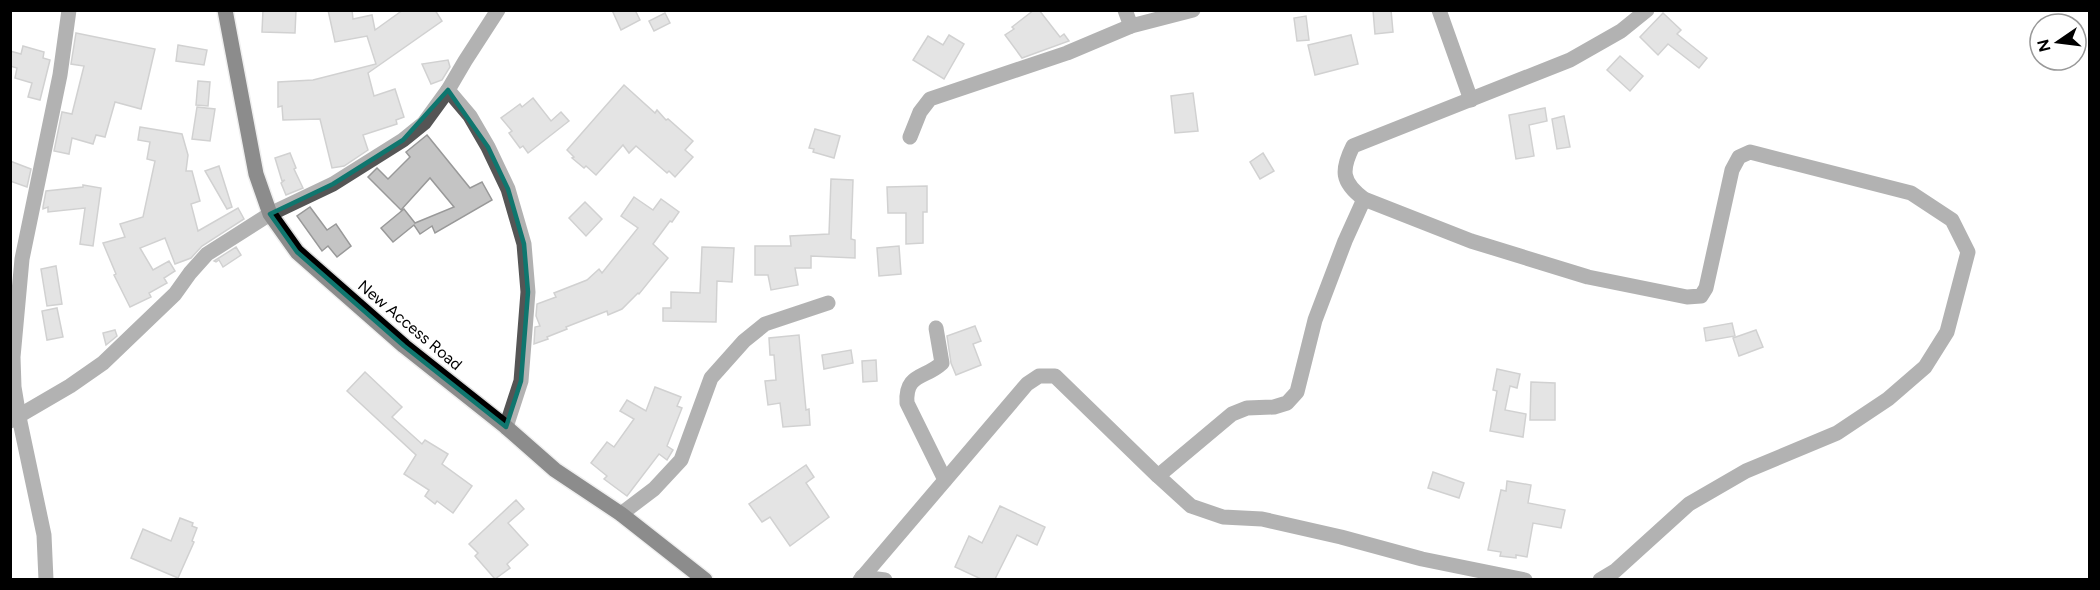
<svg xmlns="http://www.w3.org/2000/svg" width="2100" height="590" font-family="Figtree,sans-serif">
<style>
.building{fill:#c4c4c4;stroke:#999;stroke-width:1.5}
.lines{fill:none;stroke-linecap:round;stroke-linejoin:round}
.major-casing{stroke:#dbdbdb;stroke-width:18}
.minor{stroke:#555;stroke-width:15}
.major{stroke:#000;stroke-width:15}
.marked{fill:none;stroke:#0f766e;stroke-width:4.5;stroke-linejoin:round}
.labels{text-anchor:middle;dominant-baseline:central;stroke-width:5;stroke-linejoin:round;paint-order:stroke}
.street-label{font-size:16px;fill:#000;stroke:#fff}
</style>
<rect width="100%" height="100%" fill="#fff"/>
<g class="building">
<polygon points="263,10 296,10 295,33 262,32"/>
<polygon points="328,10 352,10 353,19 372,15 375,30 403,10 435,10 442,21 368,73 374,96 395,89 404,117 396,120 397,124 363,135 368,150 344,166 332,168 320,119 283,120 282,106 278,107 278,82 313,80 376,64 367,36 335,42"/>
<polygon points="612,10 635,10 640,20 621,30"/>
<polygon points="1034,10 1039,10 1060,37 1064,34 1069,41 1022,58 1005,35 1014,29 1012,27"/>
<polygon points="1373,10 1391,10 1393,32 1375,34"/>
<polygon points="665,13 670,23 654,31 649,21"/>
<polygon points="1663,13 1681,30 1677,34 1707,58 1699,68 1668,44 1658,55 1640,37"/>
<polygon points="1306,16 1309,40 1297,41 1294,18"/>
<polygon points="76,33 155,49 141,109 115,102 105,137 96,135 93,144 72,138 69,154 54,151 62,112 72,114 84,66 71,64"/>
<polygon points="949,35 964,44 944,79 913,60 928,36 943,45"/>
<polygon points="1351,35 1358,64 1315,75 1308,45"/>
<polygon points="178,45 207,50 204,65 176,61"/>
<polygon points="23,46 44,52 43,58 50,60 40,100 28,97 32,83 15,78 17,68 10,66 10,51 21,54"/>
<polygon points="1620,56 1643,76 1630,91 1607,70"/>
<polygon points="448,60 450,67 442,80 431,84 422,64"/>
<polygon points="198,81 210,82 208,106 196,105"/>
<polygon points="624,85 655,113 657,110 666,120 668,119 693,141 685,150 693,157 675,177 669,171 667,173 636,146 629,153 623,145 596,175 586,166 584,168 572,158 574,157 567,150"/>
<polygon points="1193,93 1198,131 1175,133 1171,96"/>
<polygon points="533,98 551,121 561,112 569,121 528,153 523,146 520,148 509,133 512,131 501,118 520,104 522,107"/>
<polygon points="197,107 215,109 210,141 192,139"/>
<polygon points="1545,108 1547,121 1529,125 1534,156 1516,159 1509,115"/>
<polygon points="1564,116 1570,147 1557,149 1552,119"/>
<polygon points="140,127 182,134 188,155 186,171 192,171 200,201 191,204 198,231 238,208 244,219 202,246 191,258 175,264 165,238 140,248 153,270 169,261 175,271 164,278 167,283 149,293 151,297 130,307 114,275 116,274 103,243 125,237 120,224 143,217 155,161 147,159 150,142 138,140"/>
<polygon points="815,129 840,136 834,158 813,152 814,149 809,148"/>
<polygon points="427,135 470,188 482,182 492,200 435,233 432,226 420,234 414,225 393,242 381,228 404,209 415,223 454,207 430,178 401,210 368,177 377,168 388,179 410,157 406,152"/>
<polygon points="290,153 296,168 294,169 303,188 286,195 281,183 285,180 282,181 275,158"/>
<polygon points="1263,153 1274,171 1260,179 1250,162"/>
<polygon points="10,161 31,169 27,187 10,181"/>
<polygon points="219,166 232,207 227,209 205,171"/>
<polygon points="831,179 853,180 851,239 855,240 855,258 811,256 811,268 795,268 798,285 771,290 768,275 755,275 755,246 791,246 790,236 829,234"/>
<polygon points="83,185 101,188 93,246 80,244 85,208 48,212 48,207 43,209 43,207 46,191 83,187"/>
<polygon points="927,186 927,212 923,212 923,243 906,244 906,213 888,213 887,187"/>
<polygon points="634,197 653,210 661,199 679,212 672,222 670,221 653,244 668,258 639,294 638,293 622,309 608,315 607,311 566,327 567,329 547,337 548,339 534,344 535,327 540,326 536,316 537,304 556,297 554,293 587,280 599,269 602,273 638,228 621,216"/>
<polygon points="585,202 602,219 586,236 569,218"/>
<polygon points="310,207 327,230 336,224 351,246 337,257 328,246 322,251 297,216"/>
<polygon points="899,246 901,274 879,276 877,248"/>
<polygon points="236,247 241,255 223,267 219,260 216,262 214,261"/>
<polygon points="702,247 734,248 732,282 717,281 716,322 663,321 663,308 671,308 671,292 700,293"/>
<polygon points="56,266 62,304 47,306 41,269"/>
<polygon points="57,308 63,337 47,340 42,311"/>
<polygon points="1732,323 1735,336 1706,341 1704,328"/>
<polygon points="975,326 981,341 973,344 981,365 956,375 951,363 947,336"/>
<polygon points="115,330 117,336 106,345 103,333"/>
<polygon points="1756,330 1763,347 1739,356 1733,338"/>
<polygon points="799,335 806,410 809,409 810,425 783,427 780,403 768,405 765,381 776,380 774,355 770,355 769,338"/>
<polygon points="851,350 853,363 824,369 822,355"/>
<polygon points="876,360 877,381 863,382 862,361"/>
<polygon points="1497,369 1520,374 1517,388 1510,386 1505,410 1526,414 1523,437 1490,431 1497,391 1493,390"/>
<polygon points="365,372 402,407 392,417 422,444 425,440 448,454 442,464 472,486 453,513 437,501 435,504 425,496 429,490 404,474 416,455 347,391"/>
<polygon points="1531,382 1555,383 1555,420 1530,420"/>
<polygon points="655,387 681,397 677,406 682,408 667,446 673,450 667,460 659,454 627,496 604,479 607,476 591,463 607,442 614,447 634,419 620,411 627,400 646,411"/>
<polygon points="806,465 814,477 806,483 829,517 790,546 770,517 762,522 749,504"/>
<polygon points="1433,472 1464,483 1459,498 1428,488"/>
<polygon points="1507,481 1531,485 1528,503 1565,510 1561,528 1533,523 1527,557 1516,555 1516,558 1500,556 1501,552 1488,550 1501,490 1506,491"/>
<polygon points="516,500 524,509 508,523 528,545 507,564 510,568 495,579 475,556 478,553 469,544"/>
<polygon points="1000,506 1045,527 1037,545 1017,535 995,579 981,579 955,567 969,536 982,543"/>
<polygon points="180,518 193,523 192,526 197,528 192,541 194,542 178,578 131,558 143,529 171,541"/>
</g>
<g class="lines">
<defs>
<polyline id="major" points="225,10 256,174 270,214 297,252 404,346 506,427 555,470 621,514 705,580"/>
</defs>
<use href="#major" class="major-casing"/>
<g class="minor">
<polyline points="1125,10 1131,26"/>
<polyline points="1439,10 1471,100"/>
<polyline points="448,90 470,116 488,147 508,189 524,244 528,292 521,381 506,427"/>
<polyline points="910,137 920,112 930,99 1067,53 1131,26 1193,10"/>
<path d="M936,328L942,363C925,379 905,373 907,403L945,480"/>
<polyline points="10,421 70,386 103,363 175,294 190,273 207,254 270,214 333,184 403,140 424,123 448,90 465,61 498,10"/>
<polyline points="1158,476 1232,414 1247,408 1274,407 1287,403 1297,392 1315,320 1345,241 1364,199"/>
<polyline points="621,514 654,489 681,460 711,378 744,341 765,324 828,303"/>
<polyline points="862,577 885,580"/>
<polyline points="46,580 44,535 19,417 14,387 13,357 22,259 60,75 69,10"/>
<polyline points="860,580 1027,384 1039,376 1055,376 1158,476 1191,506 1223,517 1262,519 1341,537 1422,559 1525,580"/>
<path d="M1600,580L1615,571L1689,504L1746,471L1837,433L1888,399L1925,367L1947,332L1968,252L1952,220L1911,193L1750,152L1739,157L1732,170L1706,288L1701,296L1687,297L1588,277L1471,241L1364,199C1341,182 1341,170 1353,146L1570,60L1621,31L1647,10"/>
</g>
<use href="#major" class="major"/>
</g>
<path d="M0 0H2100V590H0ZM448,90L488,147L508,189L524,244L528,292L521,381L506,427L404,346L297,252L270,214L333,184L403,140Z" fill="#fff" fill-opacity=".55" fill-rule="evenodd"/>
<path class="marked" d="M448,90L488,147L508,189L524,244L528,292L521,381L506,427L404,346L297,252L270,214L333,184L403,140Z"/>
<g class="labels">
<g class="street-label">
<text transform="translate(410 325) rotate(40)">New Access Road</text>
</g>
</g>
<rect width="2100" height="590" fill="none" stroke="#000000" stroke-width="24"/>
<g transform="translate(2058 42) rotate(256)"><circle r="28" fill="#ffffff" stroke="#999999" stroke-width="1.5"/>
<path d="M0-4.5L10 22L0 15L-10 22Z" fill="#000000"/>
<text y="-9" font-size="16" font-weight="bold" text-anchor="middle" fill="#000000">N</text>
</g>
</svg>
